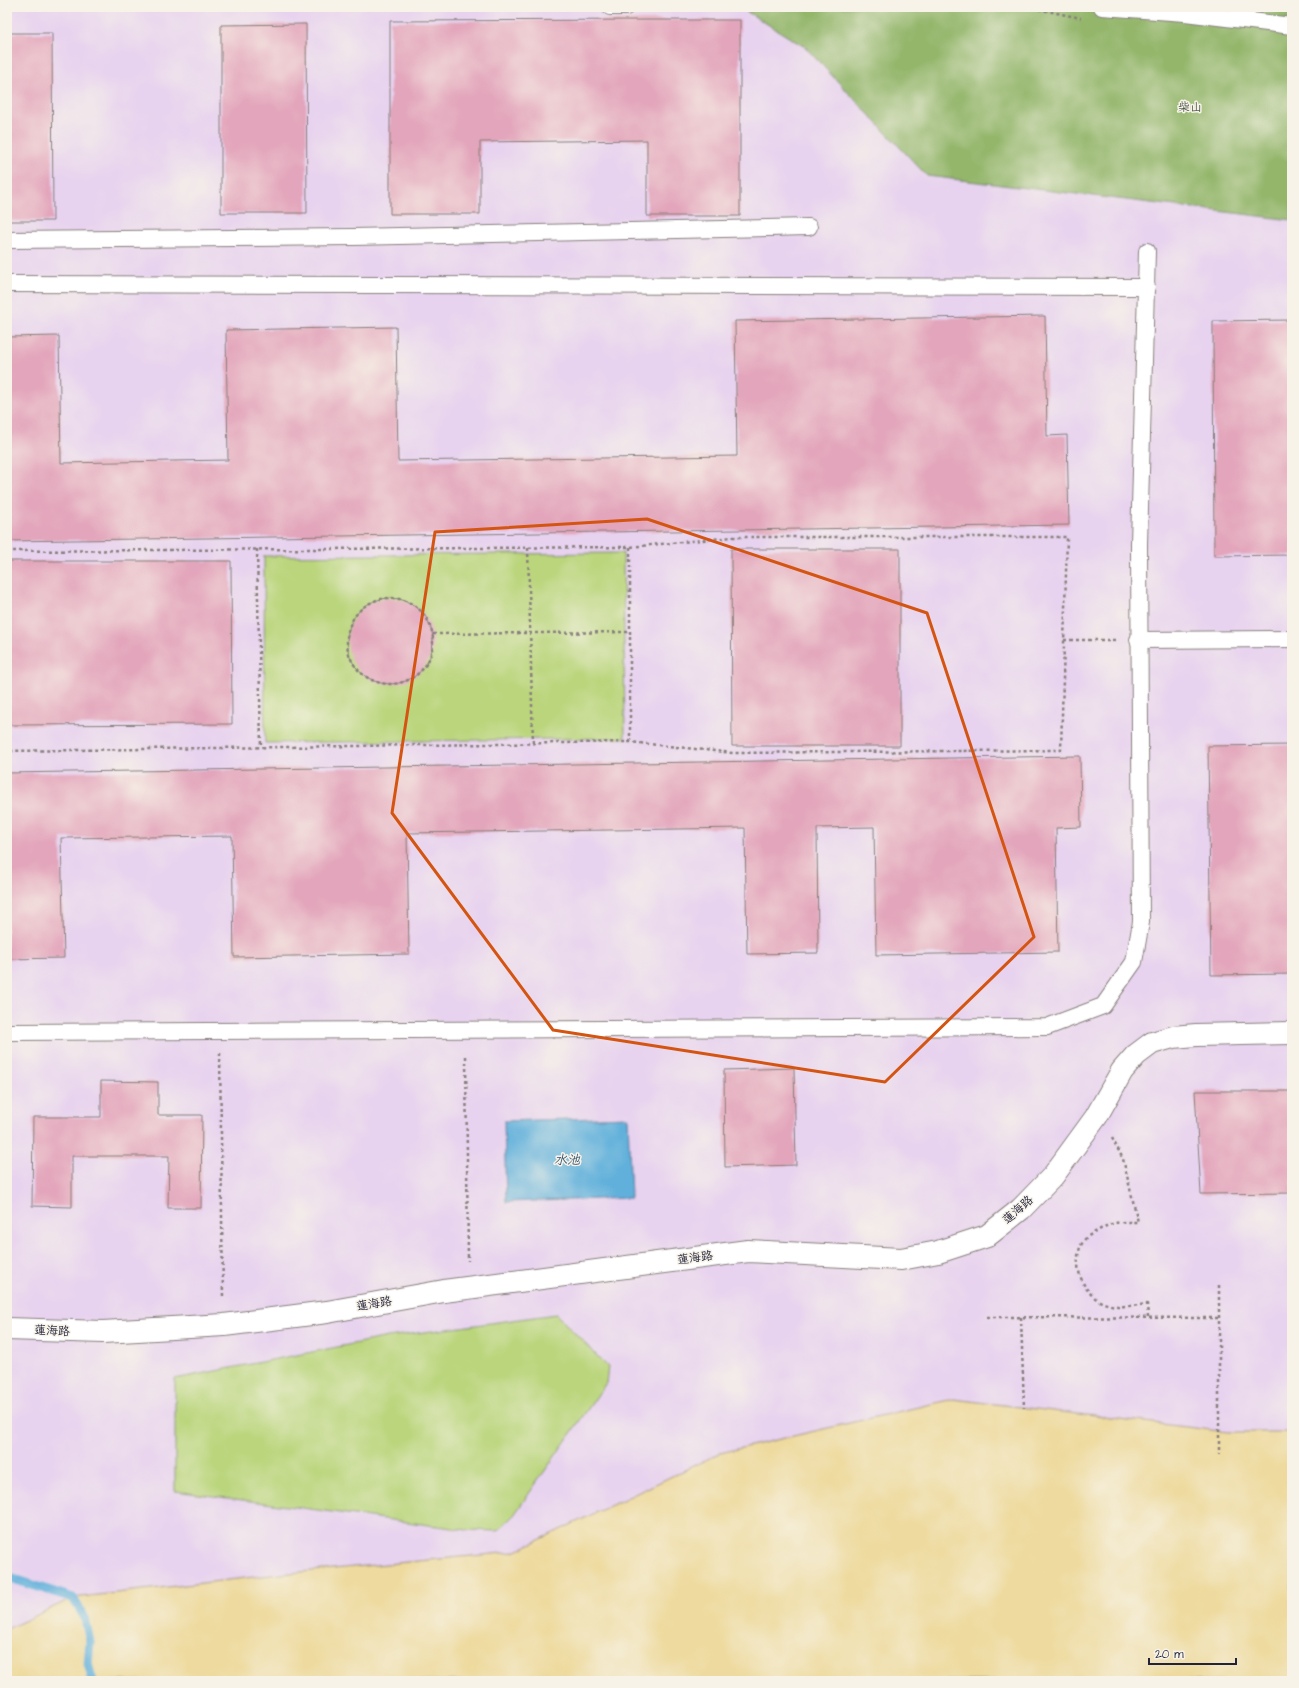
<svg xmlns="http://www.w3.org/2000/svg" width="1299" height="1688" font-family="'Architects Daughter','LXGW WenKai TC',sans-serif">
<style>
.built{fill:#e7d2ef}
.green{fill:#bad57b;stroke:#6e7c5b}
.forest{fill:#93b66b;stroke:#5a6c53}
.sand{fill:#eeda9e;stroke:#887e6c}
.water{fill:#61b0db;stroke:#42698b}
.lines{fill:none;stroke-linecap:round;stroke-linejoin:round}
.stream{stroke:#61b0db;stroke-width:9}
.building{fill:#e3a5bb}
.lane-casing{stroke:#88807d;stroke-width:18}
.street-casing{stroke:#88807d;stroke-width:24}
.path{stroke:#88807d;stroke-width:2.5;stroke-dasharray:3 3;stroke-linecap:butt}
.lane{stroke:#fff;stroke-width:16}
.street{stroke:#fff;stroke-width:22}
.marked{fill:none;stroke:#d45411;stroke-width:3;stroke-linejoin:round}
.labels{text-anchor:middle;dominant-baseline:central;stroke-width:3;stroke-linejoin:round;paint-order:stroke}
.park-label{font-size:12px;fill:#50584e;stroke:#f7f3e8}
.street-label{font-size:12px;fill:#22223b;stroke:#f7f3e8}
.water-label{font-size:13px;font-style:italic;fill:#385473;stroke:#f7f3e8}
</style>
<rect width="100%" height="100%" fill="#f7f3e8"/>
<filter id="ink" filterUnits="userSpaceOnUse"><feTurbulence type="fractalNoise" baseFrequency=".025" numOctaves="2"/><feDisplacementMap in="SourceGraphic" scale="8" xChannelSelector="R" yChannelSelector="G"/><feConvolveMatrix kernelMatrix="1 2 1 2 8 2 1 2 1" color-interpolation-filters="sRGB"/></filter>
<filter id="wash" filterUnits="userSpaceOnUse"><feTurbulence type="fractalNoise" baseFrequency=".012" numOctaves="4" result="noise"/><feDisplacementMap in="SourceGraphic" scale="16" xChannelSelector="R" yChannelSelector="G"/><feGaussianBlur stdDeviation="0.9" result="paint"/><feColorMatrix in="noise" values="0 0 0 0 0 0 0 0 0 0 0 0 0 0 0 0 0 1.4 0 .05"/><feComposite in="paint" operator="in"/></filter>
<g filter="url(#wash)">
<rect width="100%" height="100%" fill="#efdfbf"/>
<polygon class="built" points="7,7 739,7 805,47 927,176 1292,220 1292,1681 7,1681"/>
<g class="green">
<polygon points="623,553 625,738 265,743 264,556"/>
<polygon points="556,1314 608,1367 606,1383 514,1515 497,1531 467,1530 175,1491 175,1379 388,1337"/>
</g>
<polygon class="forest" points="739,7 1292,7 1292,220 927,176 805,47"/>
<polygon class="sand" points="953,1399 1228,1432 1292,1432 1292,1681 7,1681 7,1629 73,1598 280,1574 514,1552 720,1453"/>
<polygon class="water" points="628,1117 631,1198 506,1202 504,1121"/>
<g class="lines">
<polyline class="stream" points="7,1577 73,1598 85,1618 90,1642 88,1664 93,1681"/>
</g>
<g id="blocks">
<g class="building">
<polygon points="647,20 740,20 740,216 647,216 647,140 480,142 480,214 390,214 390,21"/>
<polygon points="306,24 307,213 221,213 221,25"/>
<polygon points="7,33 52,33 53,221 7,221"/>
<polygon points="1045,316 1047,436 1067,435 1069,525 7,541 7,337 59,336 61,463 228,460 226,330 396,327 398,461 737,456 735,321"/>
<polygon points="1292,320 1292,555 1214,556 1213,321"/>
<polygon points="731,549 900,549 900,746 732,746"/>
<polygon points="7,561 231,561 232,724 7,725"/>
<circle cx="390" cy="641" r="43"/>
<polygon points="1292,745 1292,974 1211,975 1208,746"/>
<polygon points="1080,756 1081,827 1056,828 1058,952 876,955 874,827 817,828 818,953 747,954 745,828 407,833 409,954 234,957 232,836 61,838 64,958 7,959 7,773"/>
<polygon points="794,1068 796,1165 725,1167 724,1070"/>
<polygon points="101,1081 158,1082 158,1115 202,1115 201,1208 168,1208 169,1156 72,1156 72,1207 32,1206 33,1117 101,1117"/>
<polygon points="1195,1091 1292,1091 1292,1193 1201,1194"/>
</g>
</g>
</g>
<g filter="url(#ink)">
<use href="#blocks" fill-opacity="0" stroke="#88807d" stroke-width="1"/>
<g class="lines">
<defs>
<g id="lane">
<polyline points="610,7 626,7"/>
<polyline points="1102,7 1185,13 1292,26"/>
<polyline points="7,240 353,237 809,227"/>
<polyline points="7,284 1147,287"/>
<polyline points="1138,640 1292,639"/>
<polyline points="7,1032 1047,1027 1103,1006 1134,962 1141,922 1139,544 1147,251"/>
</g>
<polyline id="street" points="7,1329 103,1332 224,1325 327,1312 444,1291 748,1251 901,1259 938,1252 987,1236 1021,1209 1053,1176 1096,1117 1122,1071 1136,1055 1152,1043 1173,1037 1196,1035 1292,1033"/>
</defs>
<use href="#lane" class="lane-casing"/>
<use href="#street" class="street-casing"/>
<g class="path">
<polyline points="1027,7 1081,18"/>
<polyline points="630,547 630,742"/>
<polyline points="528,548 533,744"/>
<polyline points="257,549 261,747"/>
<polyline points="7,551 630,547 733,537 1067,537 1061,750 733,753 630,742 7,751"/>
<circle cx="390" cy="641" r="43"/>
<polyline points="433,634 631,632"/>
<polyline points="1064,640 1116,640"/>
<polyline points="220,1053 223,1298"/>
<polyline points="466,1056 468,1261"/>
<path d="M1112,1138L1123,1159L1138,1222C1119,1222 1114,1221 1097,1231C1094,1233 1089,1235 1086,1238C1069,1256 1080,1294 1104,1303C1117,1308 1132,1306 1147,1304L1148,1317"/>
<polyline points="1219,1285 1219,1454"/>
<polyline points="987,1317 1219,1318"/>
<polyline points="1021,1317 1024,1408"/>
</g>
<use href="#lane" class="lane"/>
<use href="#street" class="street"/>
</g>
</g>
<path class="marked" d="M647,519L927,613L1034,937L885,1082L553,1030L392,813L435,532Z"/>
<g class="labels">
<g class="park-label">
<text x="1190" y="107">柴山</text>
</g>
<g class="street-label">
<text transform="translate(1018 1210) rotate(-41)">蓮海路</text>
<text transform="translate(695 1258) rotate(-8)">蓮海路</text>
<text transform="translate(374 1304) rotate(-10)">蓮海路</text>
<text transform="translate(52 1331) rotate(2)">蓮海路</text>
</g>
<g class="water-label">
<text x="567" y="1160">水池</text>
</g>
</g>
<rect width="1299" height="1688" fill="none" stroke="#f7f3e8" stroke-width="24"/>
<path d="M1149 1658v6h87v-6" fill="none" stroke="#22223b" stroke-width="2"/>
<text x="1155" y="1658" font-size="12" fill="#22223b" stroke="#f7f3e8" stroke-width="3" paint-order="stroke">20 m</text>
</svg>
